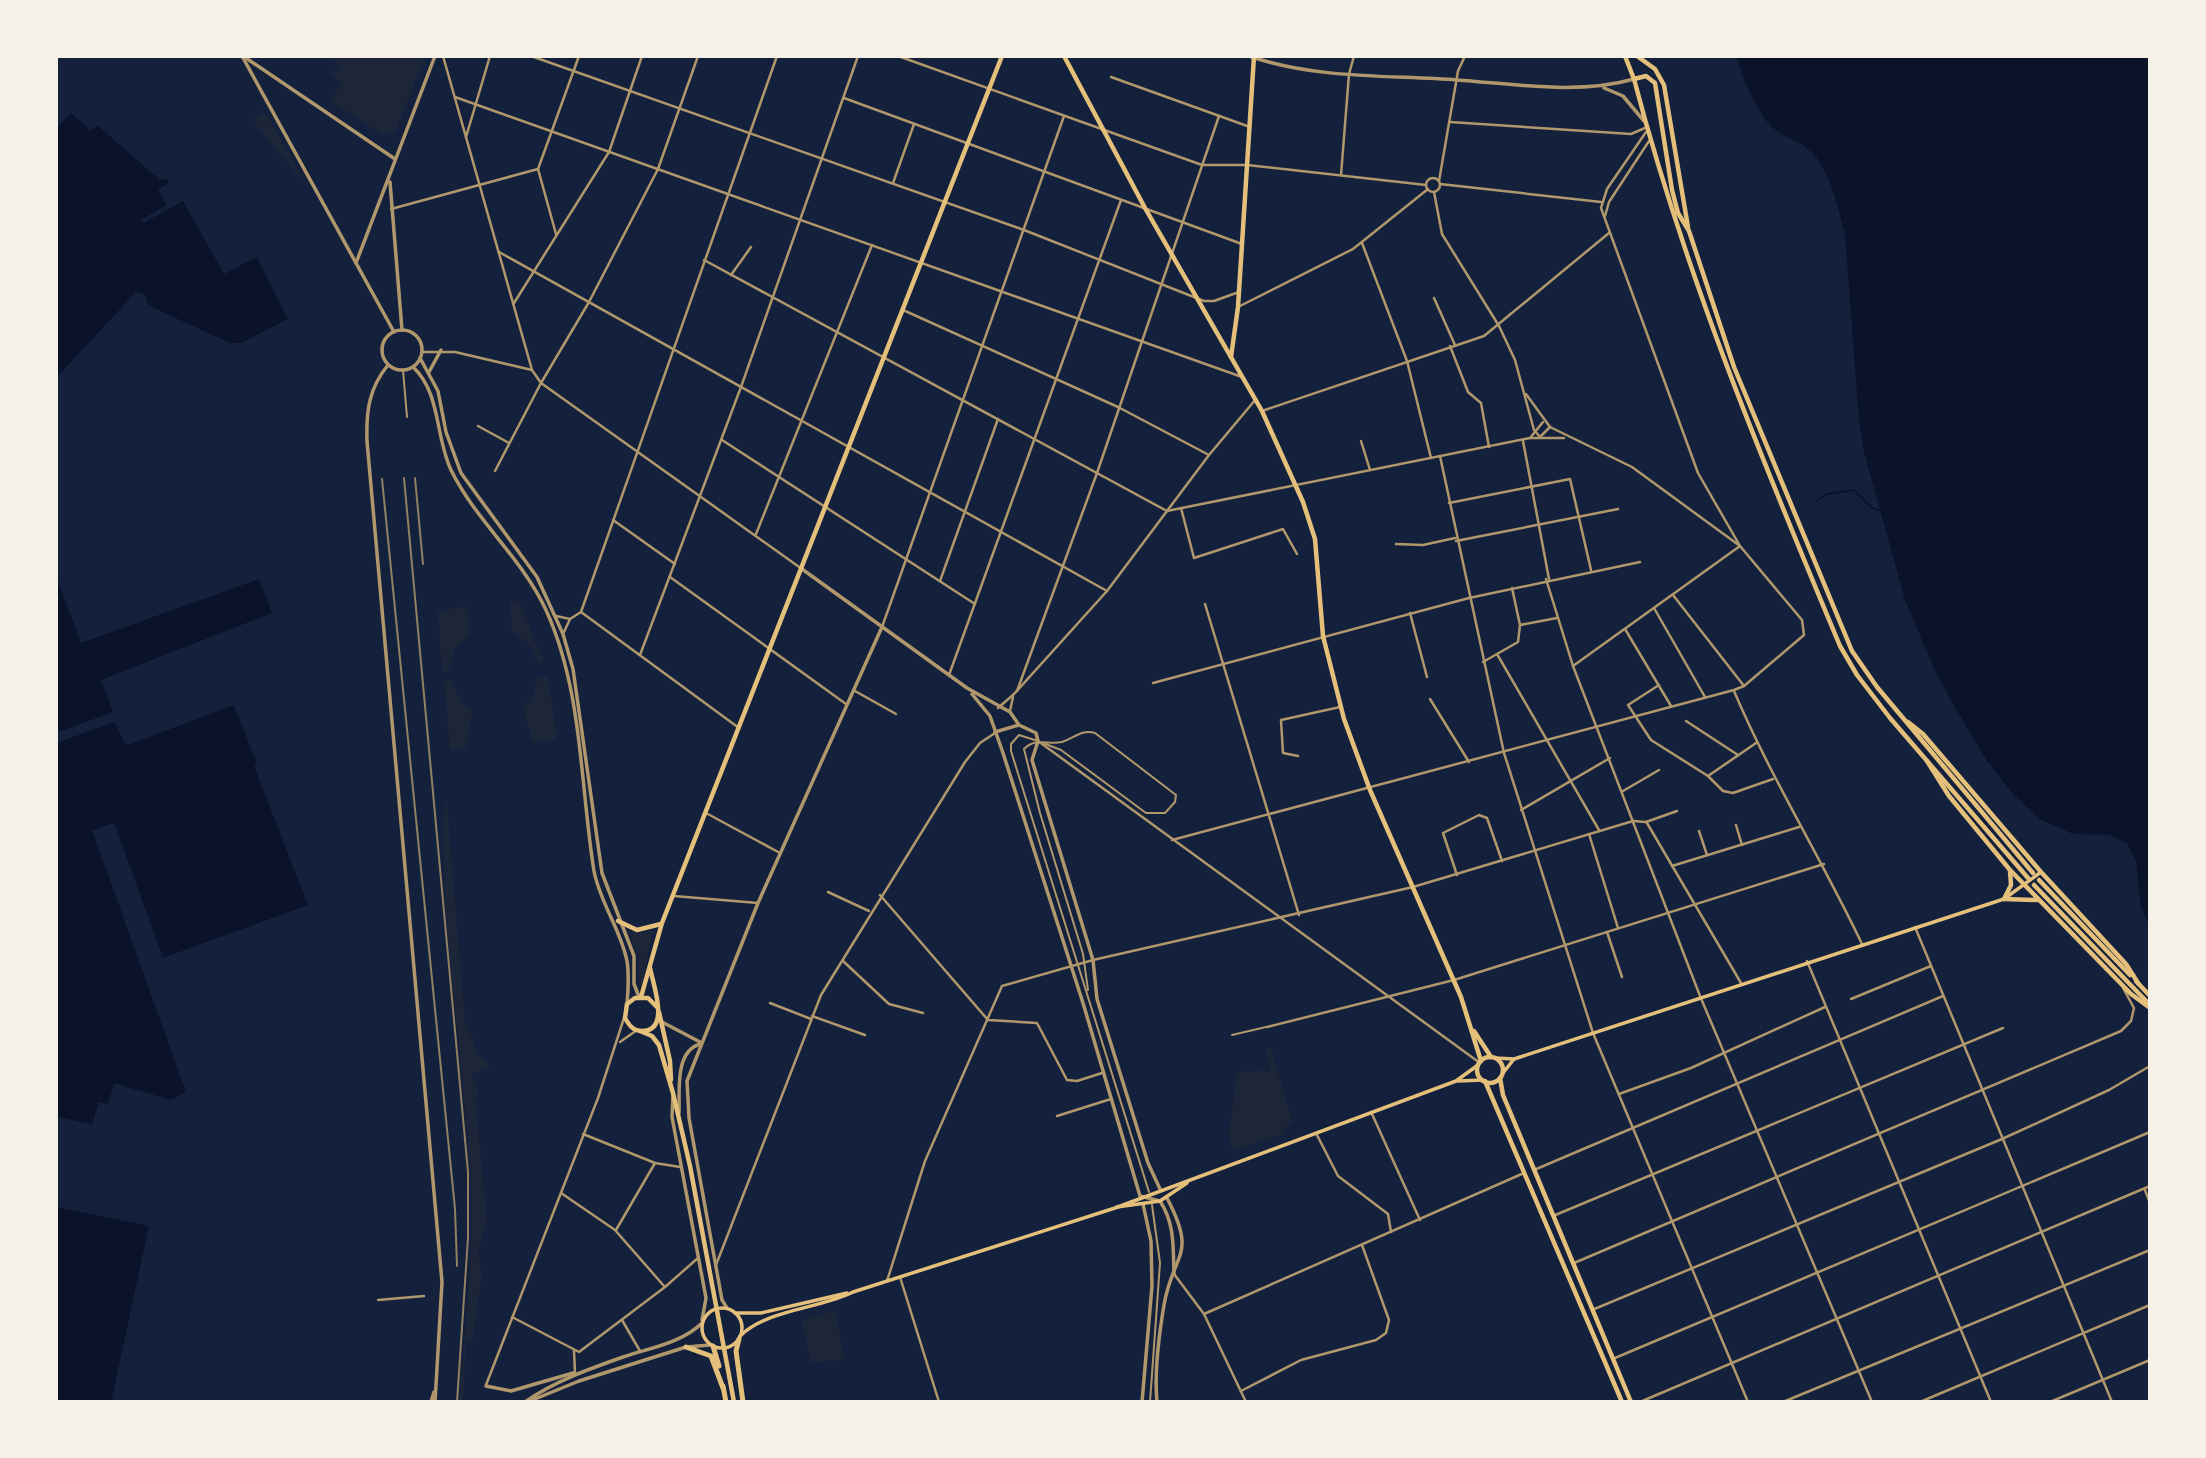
<svg xmlns="http://www.w3.org/2000/svg" width="2206" height="1458" font-family="'Roboto Serif',serif">
<style>
.green{fill:#1d2539}
.water{fill:#0b132b}
.lines{fill:none;stroke-linecap:round;stroke-linejoin:round}
.stream{stroke:#0b132b;stroke-width:2}
.service{stroke:#b1986c;stroke-width:2}
.pedestrian{stroke:#b1986c;stroke-width:2}
.minor{stroke:#b1986c;stroke-width:2.5}
.tertiary{stroke:#b1986c;stroke-width:3.5}
.secondary{stroke:#e5c07b;stroke-width:3.5}
.primary{stroke:#e5c07b;stroke-width:4.5}
.trunk{stroke:#e5c07b;stroke-width:4.5}
.motorway{stroke:#e5c07b;stroke-width:5}
.rail{stroke:#918062;stroke-width:2}
</style>
<rect width="100%" height="100%" fill="#14213d"/>
<g class="green">
<polygon points="329,56 425,56 395,133 383,135 330,100 342,84 331,74 340,66"/>
<polygon points="264,111 303,178 301,180 253,121"/>
<polygon points="519,601 544,662 539,663 530,645 512,631 510,602"/>
<polygon points="467,606 469,634 455,648 448,672 442,672 438,611"/>
<polygon points="538,677 548,677 557,739 533,742 523,709 534,694"/>
<polygon points="444,680 451,680 462,703 472,711 466,749 450,750"/>
<path d="M444,803H447L465,1022L479,1055L490,1066L471,1075L479,1093L475,1096L487,1222L478,1249L482,1274L472,1343L466,1341L463,1402H459C465,1326 475,1250 470,1174C463,1050 440,927 444,803Z"/>
<polygon points="653,930 641,989 639,988 638,956 628,931 638,934"/>
<polygon points="1271,1048 1293,1124 1286,1126 1283,1134 1232,1151 1229,1133 1237,1072 1271,1070 1265,1049"/>
<polygon points="836,1310 844,1359 811,1363 802,1320"/>
</g>
<g class="water">
<path d="M1736,56H2150V929L2140,903L2136,861L2127,844L2110,835L2073,834L2039,819L2012,793L1987,761L1953,704L1935,671L1905,600L1864,452L1859,422L1845,234C1838,209 1832,179 1817,158C1806,144 1791,140 1777,131C1757,117 1743,78 1736,56Z"/>
<polygon points="71,113 90,130 98,126 160,180 168,179 169,183 158,190 167,205 141,220 143,223 183,201 224,274 257,257 288,319 241,343 230,343 156,309 147,303 145,295 136,292 56,378 56,129"/>
<polygon points="56,575 81,643 259,579 272,613 101,680 113,712 56,733"/>
<polygon points="234,705 257,764 254,766 308,905 163,958 114,823 92,830 186,1092 171,1100 114,1083 108,1104 99,1102 92,1124 56,1117 56,743 115,722 123,741 128,745"/>
<polygon points="56,1207 149,1226 111,1402 56,1402"/>
</g>
<g class="lines">
<polyline class="stream" points="1816,501 1827,494 1854,490 1872,508 1879,510"/>
<g class="service">
<polyline points="1038,741 1019,735 1011,744 1011,751 1149,1192"/>
<path d="M1043,743L1061,750L1146,813H1165L1175,802L1176,795L1095,733C1081,729 1075,738 1062,742C1048,745 1036,737 1024,749L1040,813L1083,954L1088,990"/>
<polyline points="1232,1035 1266,1027"/>
<polyline points="1150,1402 1160,1263 1152,1205"/>
</g>
<polyline class="pedestrian" points="403,370 407,417"/>
<g class="minor">
<polyline points="443,56 532,370 541,383 802,569"/>
<polyline points="531,56 1024,230 1204,301 1214,301 1239,292"/>
<polyline points="898,56 1202,165 1247,165 1426,185"/>
<polyline points="1111,77 1250,127"/>
<polyline points="455,97 1242,377"/>
<polyline points="844,98 1242,244"/>
<polyline points="1450,122 1631,134 1645,128"/>
<polyline points="466,137 490,56"/>
<polyline points="538,169 579,56"/>
<polyline points="538,169 556,234"/>
<polyline points="1341,175 1349,74 1354,56"/>
<circle cx="1433" cy="185" r="7"/>
<polyline points="1439,181 1458,71 1465,56"/>
<polyline points="893,183 914,124"/>
<polyline points="1440,184 1601,202"/>
<polyline points="1434,192 1442,234 1499,326 1515,360 1534,430 1540,437"/>
<polyline points="391,209 538,169"/>
<polyline points="1605,216 1609,202 1649,141"/>
<polyline points="1362,243 1407,361 1431,458"/>
<polyline points="499,252 1107,591"/>
<polyline points="704,260 1167,511 1530,438 1564,438"/>
<polyline points="731,275 751,247"/>
<polyline points="1434,298 1455,345"/>
<polyline points="514,303 609,152 642,56"/>
<polyline points="1238,307 1353,249 1428,189"/>
<polyline points="903,310 1118,407 1209,455"/>
<polyline points="1450,346 1468,392 1481,403 1489,447"/>
<polyline points="422,352 455,352 532,370"/>
<polyline points="1262,411 1484,336 1609,233"/>
<polyline points="478,426 509,443"/>
<polyline points="1540,437 1550,427"/>
<polyline points="1530,438 1543,422"/>
<polyline points="722,440 975,604"/>
<polyline points="1361,441 1370,470"/>
<polyline points="1523,441 1549,579"/>
<polyline points="1440,456 1504,753 1593,1033 1748,1402"/>
<polyline points="495,471 541,383 589,302 658,169 698,56"/>
<polyline points="1449,503 1570,479 1591,570"/>
<polyline points="1181,508 1194,558 1283,529 1297,554"/>
<polyline points="613,520 675,564"/>
<polyline points="756,534 872,245"/>
<polyline points="1456,541 1618,509"/>
<polyline points="1396,544 1423,545 1455,538"/>
<polyline points="670,577 846,704"/>
<polyline points="1546,579 1573,666 1700,996 1872,1402"/>
<polyline points="940,581 998,419"/>
<polyline points="1512,588 1520,625"/>
<polyline points="1673,595 1744,686"/>
<polyline points="1205,604 1299,915"/>
<polyline points="1654,608 1705,697"/>
<polyline points="581,612 777,56"/>
<polyline points="581,612 739,728"/>
<polyline points="1410,613 1427,677"/>
<polyline points="556,616 570,619"/>
<polyline points="882,627 1064,116"/>
<polyline points="1625,629 1671,706"/>
<polyline points="564,632 570,619 581,612"/>
<polyline points="1497,654 1599,830"/>
<polyline points="640,655 741,387 858,56"/>
<polyline points="1483,662 1518,642 1520,625 1557,618"/>
<polyline points="1573,666 1740,546 1698,473 1601,208 1607,189 1646,132"/>
<polyline points="949,675 1121,200"/>
<polyline points="1153,683 1469,598 1640,562"/>
<polyline points="1659,685 1628,705 1651,740 1708,776 1723,791 1733,793 1773,779"/>
<polyline points="855,691 896,714"/>
<polyline points="1017,691 1097,473 1219,116"/>
<path d="M1734,691C1771,778 1821,858 1862,944"/>
<polyline points="1430,699 1469,762"/>
<polyline points="998,708 1014,694 1107,591 1209,455 1256,399"/>
<polyline points="1010,711 1013,697"/>
<polyline points="1686,721 1738,755"/>
<polyline points="1038,741 1480,1063"/>
<polyline points="1298,756 1283,753 1281,720 1340,707"/>
<polyline points="1708,776 1756,743"/>
<polyline points="1623,791 1659,770"/>
<polyline points="1521,810 1610,758"/>
<polyline points="706,813 780,853"/>
<polyline points="1646,822 1677,811"/>
<polyline points="1647,823 1741,983"/>
<polyline points="1736,825 1742,845"/>
<polyline points="1699,831 1707,855"/>
<polyline points="1589,834 1618,928"/>
<polyline points="1172,840 1734,690 1744,686 1804,635 1802,620 1740,546 1632,467 1550,427 1526,394"/>
<polyline points="1672,866 1799,827"/>
<polyline points="1457,875 1443,833 1479,815 1487,818 1502,861"/>
<polyline points="828,892 869,911"/>
<polyline points="880,895 988,1020 1037,1023 1067,1080 1077,1081 1102,1073"/>
<polyline points="674,896 758,903"/>
<polyline points="1915,927 2112,1402"/>
<polyline points="1607,932 1622,977"/>
<polyline points="843,961 889,1004 923,1013"/>
<polyline points="1807,961 1991,1402"/>
<polyline points="1851,999 1931,966"/>
<polyline points="770,1003 811,1019"/>
<polyline points="812,1016 865,1035"/>
<polyline points="1267,1027 1454,980 1824,864"/>
<polyline points="620,1042 637,1030"/>
<polyline points="1619,1094 1691,1068 1825,1007"/>
<polyline points="1372,1114 1420,1220"/>
<polyline points="1057,1116 1111,1099"/>
<polyline points="583,1134 655,1163 680,1167"/>
<polyline points="1317,1135 1338,1176 1388,1214 1391,1232"/>
<polyline points="1534,1170 1943,996"/>
<polyline points="2145,1190 2150,1203"/>
<polyline points="561,1193 615,1230 664,1286"/>
<polyline points="1553,1216 2003,1028"/>
<polyline points="616,1230 655,1163"/>
<polyline points="1574,1263 2121,1031 2131,1021 2134,1008 2123,988"/>
<polyline points="716,1265 821,995 965,762 980,743 995,733"/>
<polyline points="1174,1274 1204,1314 1246,1402"/>
<polyline points="900,1277 939,1402"/>
<polyline points="887,1281 925,1161 1002,986 1093,960 1413,887 1633,821 1646,822"/>
<polyline points="378,1300 424,1296"/>
<polyline points="1592,1310 2002,1139 2109,1090 2150,1066"/>
<polyline points="1204,1314 1524,1173"/>
<polyline points="512,1317 579,1352 665,1287 698,1258"/>
<polyline points="622,1320 640,1351"/>
<polyline points="574,1351 575,1373"/>
<polyline points="1615,1358 2150,1132"/>
<polyline points="486,1385 598,1098 624,1018"/>
<polyline points="1241,1391 1301,1360 1376,1340 1386,1333 1389,1320 1362,1245"/>
<polyline points="1640,1402 2150,1186"/>
<polyline points="1783,1402 2150,1250"/>
<polyline points="1920,1402 2150,1305"/>
<polyline points="2050,1402 2150,1360"/>
</g>
<g class="tertiary">
<polyline points="242,56 394,332"/>
<polyline points="243,56 395,159"/>
<path d="M1249,56C1315,79 1388,75 1457,80C1514,84 1579,95 1634,79"/>
<polyline points="1604,88 1623,96 1644,121"/>
<polyline points="390,182 402,330"/>
<polyline points="356,263 435,56"/>
<circle cx="402" cy="350" r="20"/>
<polyline points="420,358 438,391 446,432 461,473 537,577 563,634 573,669 602,873 634,956 634,984 639,997"/>
<path d="M388,365C369,388 366,411 367,441L442,1282L435,1402"/>
<path d="M413,367C441,393 435,436 451,470C476,521 522,558 546,610C583,691 580,785 594,871C600,903 621,930 627,961C629,973 628,992 627,1004"/>
<polyline points="429,372 441,350"/>
<polyline points="802,569 967,688 1010,712 1019,725 1036,733 1038,741 1032,760 1093,960 1097,999 1148,1163 1160,1189"/>
<path d="M972,694L990,716L1003,753L1083,1003L1140,1196L1160,1201C1175,1224 1173,1247 1174,1274"/>
<polyline points="995,732 1019,725"/>
<polyline points="662,1022 700,1042"/>
<polyline points="673,1095 672,1117 706,1298 702,1320"/>
<path d="M679,1113C680,1092 674,1052 700,1044"/>
<polyline points="727,1308 722,1300 689,1118 687,1081 758,903 882,627"/>
<polyline points="486,1386 511,1391 573,1373"/>
<polyline points="530,1401 579,1381 686,1347 710,1345"/>
<polyline points="431,1402 434,1392"/>
<path d="M525,1402C555,1381 589,1369 623,1357C649,1348 682,1343 702,1323"/>
<polyline points="1142,1402 1152,1286 1151,1241 1143,1204"/>
<path d="M1157,1402C1154,1372 1159,1335 1164,1305C1173,1252 1198,1257 1167,1198"/>
</g>
<g class="secondary">
<polyline points="1495,1058 1514,1059 2004,899 2041,872"/>
<polyline points="1503,1073 1514,1059"/>
<polyline points="1458,1081 1483,1080"/>
<polyline points="1117,1207 1160,1201 1187,1183"/>
<circle cx="722" cy="1328" r="20"/>
<polyline points="735,1313 761,1313 847,1293"/>
<path d="M740,1336C768,1309 819,1309 853,1292L1115,1208L1456,1081L1478,1065"/>
</g>
<g class="primary">
<polyline points="1064,56 1145,208 1262,411 1303,502 1315,539 1323,636 1344,719 1370,790 1461,997 1481,1061"/>
<polyline points="1625,56 1634,79"/>
<polyline points="1637,56 1655,69 1664,85 1688,227"/>
<polyline points="1231,357 1238,307 1254,56"/>
<polyline points="618,921 637,930 661,924"/>
<path d="M650,968C653,984 671,1031 642,1031C633,1031 629,1025 625,1018L627,1004L635,998H648L658,1008"/>
<polyline points="641,997 662,923 1002,56"/>
<polyline points="1474,1031 1491,1057"/>
<circle cx="1490" cy="1070" r="13"/>
<polyline points="1500,1078 1503,1095 1631,1402"/>
<polyline points="1485,1081 1622,1402"/>
</g>
<g class="trunk">
<polyline points="1908,722 1923,734 2041,872 2126,964 2138,983"/>
<polyline points="1927,761 1949,796 2010,870 2131,994 2150,1008"/>
<path d="M2028,878L1890,718L1857,675L1840,646C1762,460 1685,274 1634,79L1646,76L1655,83L1672,190L1678,213L1689,231L1734,367L1852,651L1877,687L2033,873"/>
<polyline points="2039,880 2130,975"/>
<polyline points="2034,885 2150,1005"/>
<polyline points="2004,899 2038,900"/>
<polyline points="2004,899 2011,885 2010,871"/>
<polyline points="2136,981 2150,996"/>
<polyline points="659,1012 670,1061 671,1080"/>
<polyline points="640,1031 652,1036 659,1045 673,1093 690,1166 734,1402"/>
</g>
<g class="motorway">
<polyline points="739,1339 736,1351 743,1402"/>
<polyline points="713,1346 719,1366"/>
<polyline points="686,1347 711,1356 723,1388"/>
<polyline points="723,1386 726,1402"/>
</g>
<g class="rail">
<polyline points="404,478 468,1172 468,1238 457,1402"/>
<polyline points="415,478 423,564"/>
<polyline points="382,479 455,1209 457,1266"/>
</g>
</g>
<rect width="2206" height="1458" fill="none" stroke="#f6f1e7" stroke-width="116"/>
</svg>
